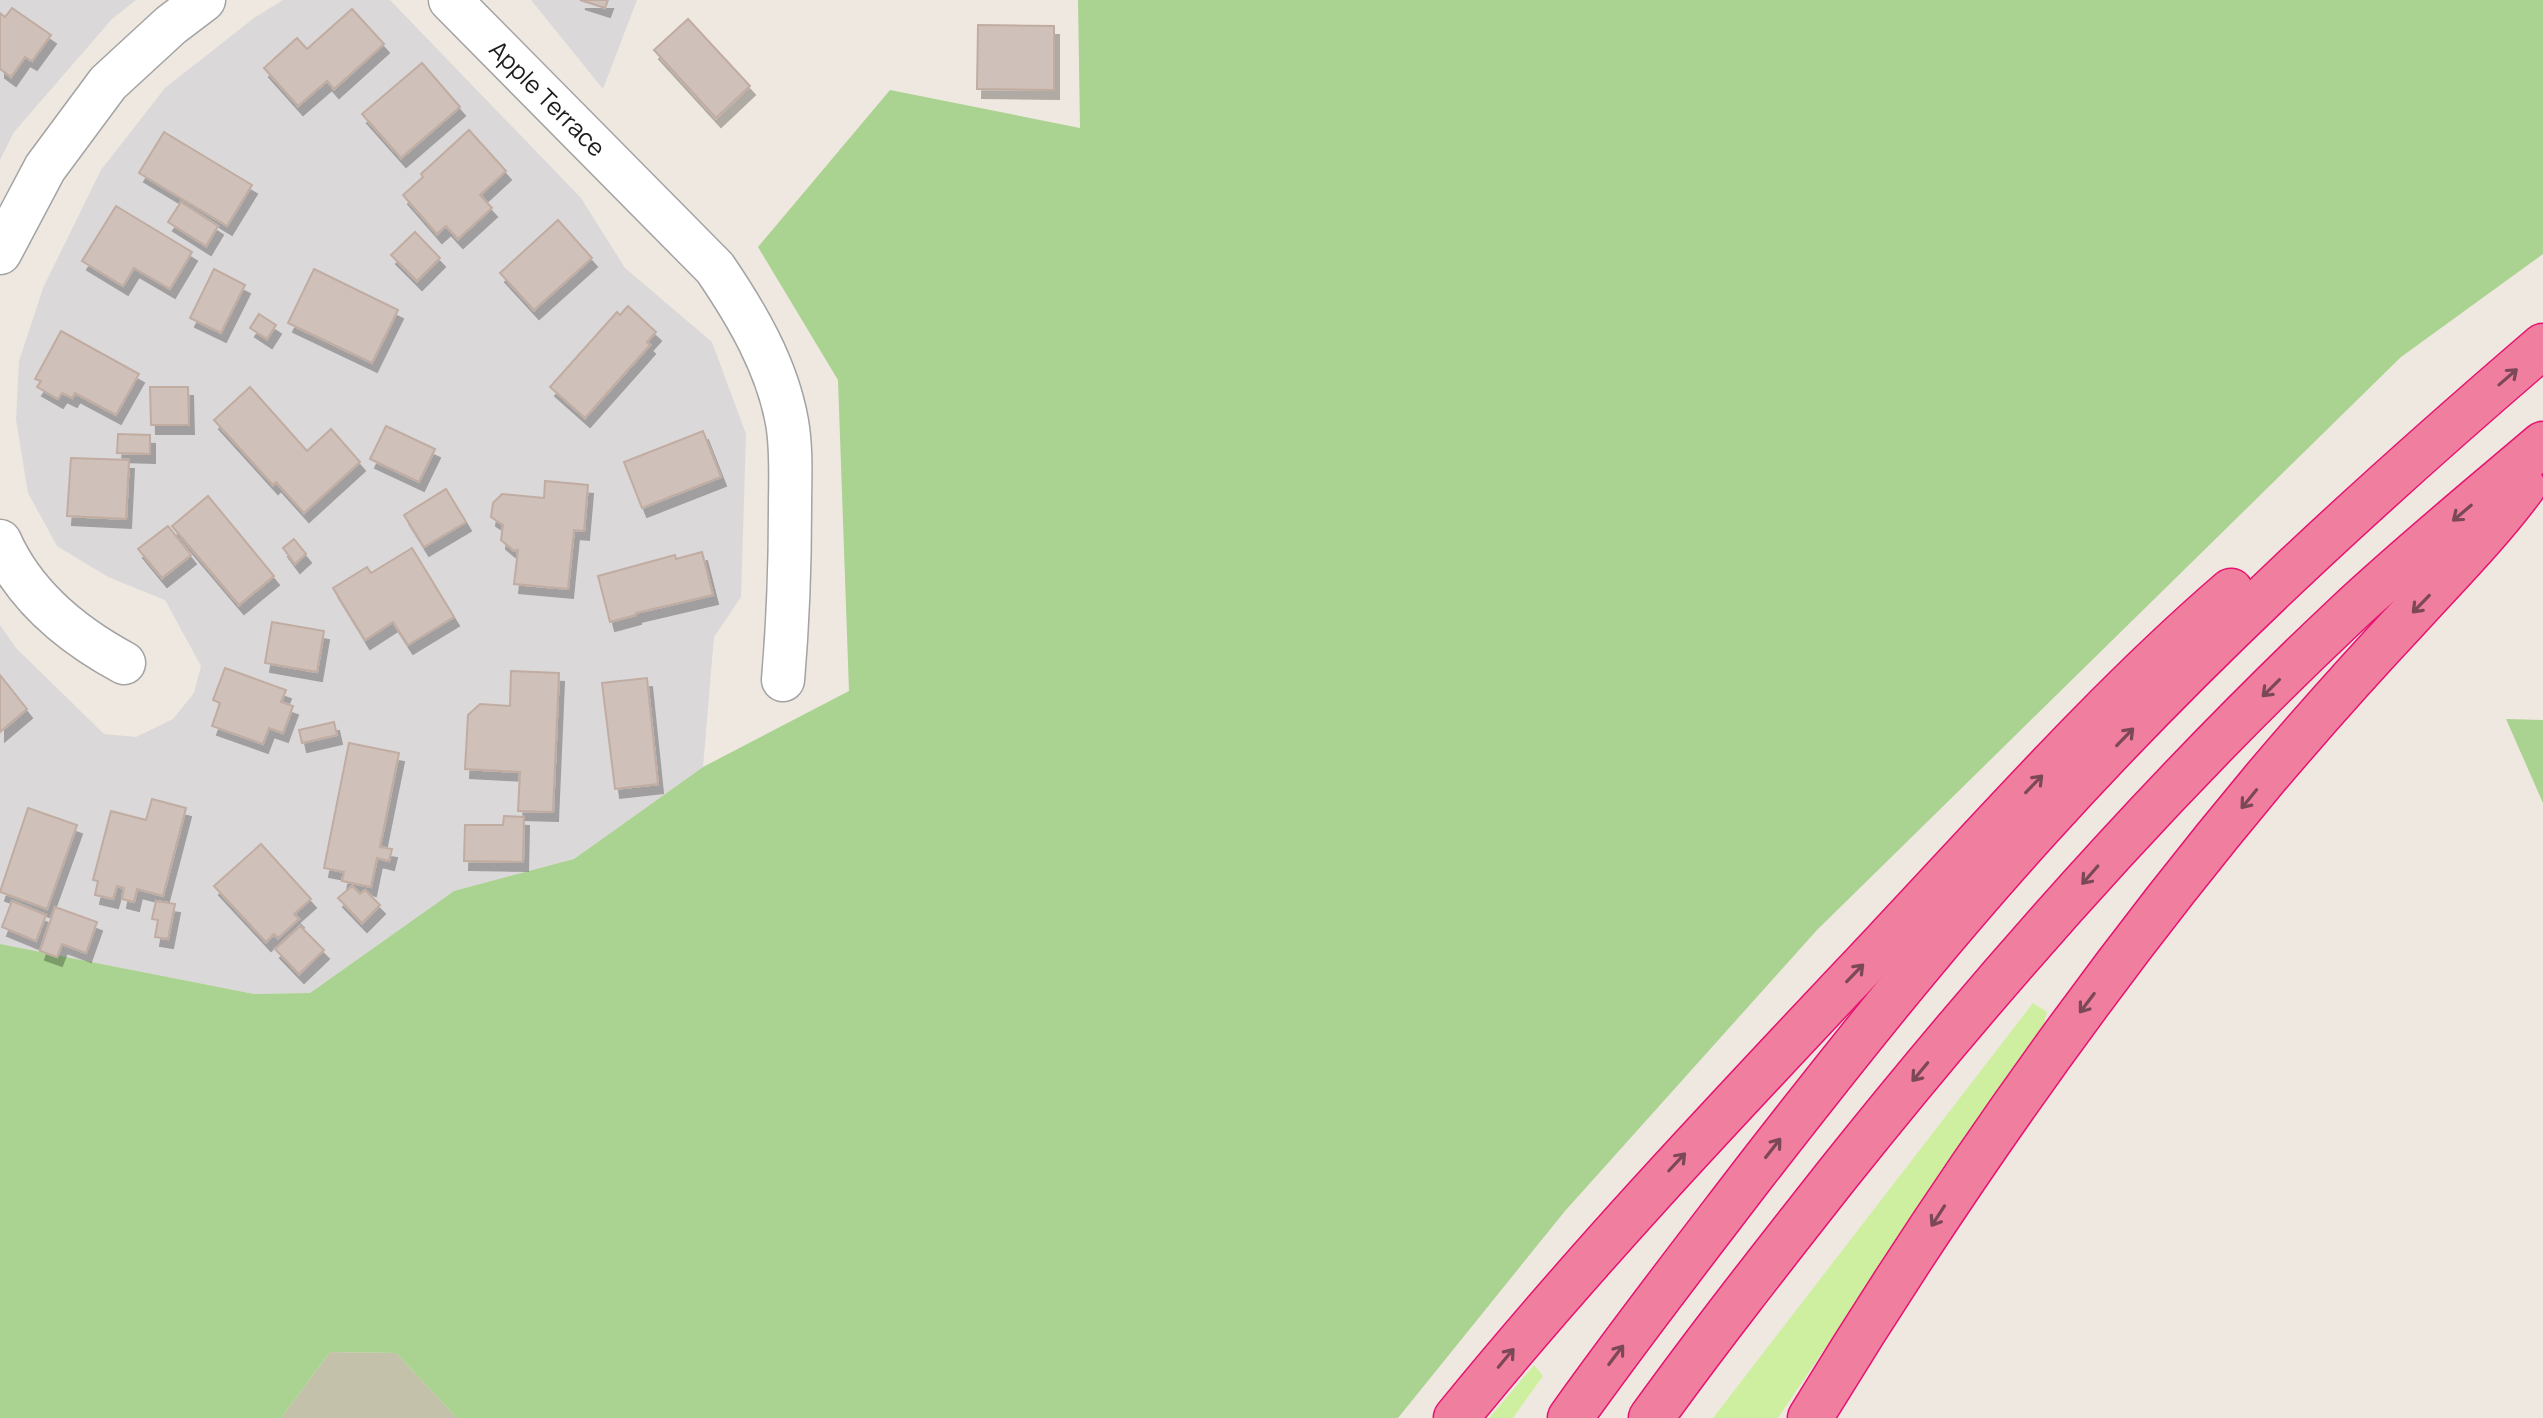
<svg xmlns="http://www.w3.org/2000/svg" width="2543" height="1418" font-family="Manrope,sans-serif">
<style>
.residential{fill:#dad8d9}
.construction{fill:#c4c1ab}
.grass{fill:#cfefa0}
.forest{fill:#aad290}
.building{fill:#cfc0b9;stroke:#c1aca1;stroke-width:2;filter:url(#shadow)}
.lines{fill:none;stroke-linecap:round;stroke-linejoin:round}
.minor-casing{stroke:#a3a3a3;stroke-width:45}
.motorway-casing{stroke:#e71271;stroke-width:47}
.minor{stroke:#fff;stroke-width:42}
.motorway{stroke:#ef7e9f;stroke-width:44}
.oneway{stroke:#7b4857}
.labels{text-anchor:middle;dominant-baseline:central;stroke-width:7;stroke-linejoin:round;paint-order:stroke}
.street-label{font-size:24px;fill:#1c1c1c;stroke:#fff}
</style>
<defs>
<filter id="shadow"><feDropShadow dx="5" dy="9" stdDeviation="0" flood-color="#0004"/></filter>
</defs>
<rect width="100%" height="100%" fill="#efe8e0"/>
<g class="residential">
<polygon points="0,0 136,0 112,19 14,132 0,160"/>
<polygon points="283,0 390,0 581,198 625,268 712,342 746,434 741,597 714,637 703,767 574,859 454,891 310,993 254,994 0,944 0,625 16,648 104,734 136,737 173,719 194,693 201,666 165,600 108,577 57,546 28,493 16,420 19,361 43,288 101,170 165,88 254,18"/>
<polygon points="531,0 637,0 603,89"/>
</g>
<polygon class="construction" points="330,1352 396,1353 457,1418 281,1418"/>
<g class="grass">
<polygon points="2033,1003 2047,1012 2044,1024 1778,1418 1713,1418"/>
<polygon points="1534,1365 1543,1376 1513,1418 1489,1418"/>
</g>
<g class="forest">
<polygon points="1078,0 2543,0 2543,254 2401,357 1817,930 1565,1211 1398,1418 457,1418 396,1353 330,1352 281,1418 0,1418 0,944 254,994 310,993 454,891 574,859 703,767 849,691 838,380 758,247 890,90 1080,128"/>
<polygon points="2506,719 2543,720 2543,803"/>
</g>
<g class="building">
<polygon points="580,0 608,0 605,8"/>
<polygon points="12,8 51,35 32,61 25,57 11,77 0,69 0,13 5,17"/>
<polygon points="352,9 384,44 334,89 327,81 298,106 264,68 297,38 307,49"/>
<polygon points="688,19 750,86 716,118 654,50"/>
<polygon points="978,25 1054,26 1054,90 977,89"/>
<polygon points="422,63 460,107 401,158 362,114"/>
<polygon points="469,130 506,171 480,195 492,208 458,239 446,226 437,234 403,195 423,177 421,174"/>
<polygon points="164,132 252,185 227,226 139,173"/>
<polygon points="181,202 218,226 206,246 168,222"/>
<polygon points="116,206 192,252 170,289 134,268 123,286 82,261"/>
<polygon points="558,220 592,258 534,310 500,273"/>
<polygon points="415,232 440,258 417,281 391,255"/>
<polygon points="214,269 245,285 221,333 190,318"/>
<polygon points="314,269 398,310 372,363 288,323"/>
<polygon points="628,306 656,332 647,342 650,345 585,418 550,387 617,312 620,315"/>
<polygon points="259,314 276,325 267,339 250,328"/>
<polygon points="61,331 139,374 116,415 75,393 72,398 62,393 58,399 37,387 41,381 35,379"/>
<polygon points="150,387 188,387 189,425 151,425"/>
<polygon points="250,387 307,451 331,429 360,462 304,513 276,482 273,485 214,420"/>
<polygon points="386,426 435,449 419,482 370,459"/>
<polygon points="703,431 721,477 642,508 624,462"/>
<polygon points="118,434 150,435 150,454 117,453"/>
<polygon points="71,458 129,460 126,519 67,516"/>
<polygon points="545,481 588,485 584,531 574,530 568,589 514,584 518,550 514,551 501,540 503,525 491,517 493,503 502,494 544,498"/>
<polygon points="446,489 466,522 424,547 404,515"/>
<polygon points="208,496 274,576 239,605 172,526"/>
<polygon points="168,526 191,555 162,578 138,549"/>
<polygon points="294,539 306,554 295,564 283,548"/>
<polygon points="412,548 454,617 408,645 393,622 365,640 333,588 367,567 371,573"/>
<polygon points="702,552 713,595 636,613 636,615 610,622 598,576 675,555 676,559"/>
<polygon points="272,622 324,631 317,672 265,663"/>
<polygon points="225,668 286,690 281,702 293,706 283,733 269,728 263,744 212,726 220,703 213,700"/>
<polygon points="511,671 559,673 553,812 518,811 520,772 465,769 468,715 480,704 510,706"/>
<polygon points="0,675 27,709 0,732"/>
<polygon points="647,678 658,784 615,789 602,683"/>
<polygon points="334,722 337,735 302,743 299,730"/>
<polygon points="349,743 399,753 380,847 392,849 389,861 377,858 371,887 342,881 344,872 324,868"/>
<polygon points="152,799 186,808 163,896 137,889 134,902 122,899 124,888 117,886 113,899 95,895 98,881 93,880 111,811 146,820"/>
<polygon points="28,808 77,825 47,909 0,892"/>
<polygon points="504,816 524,817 523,862 464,861 465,825 503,825"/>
<polygon points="261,844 311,899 294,914 299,919 278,938 274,934 266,942 214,886"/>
<polygon points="352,886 360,894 365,890 380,905 362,923 338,898"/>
<polygon points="12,901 46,915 36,941 2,927"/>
<polygon points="156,901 175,904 168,939 155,937 158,920 152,919"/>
<polygon points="55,907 97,922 86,953 62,944 57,957 40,951"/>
<polygon points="300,926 324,950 299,974 275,949"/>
</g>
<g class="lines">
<defs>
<g id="minor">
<path d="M450,0L715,268C747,315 777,366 787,422C792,450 790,481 790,508C790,566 788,622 783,680"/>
<polyline points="0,253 45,168 108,83 171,25 204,0"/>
<path d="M0,541C24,595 72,635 124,663"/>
</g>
<g id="motorway">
<path d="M1456,1418C1592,1251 1739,1097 1886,941C1998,822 2107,698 2231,591"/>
<path d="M1570,1418C1629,1335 1692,1254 1754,1173C1845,1056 1937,940 2037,830C2194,656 2366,498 2543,346"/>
<path d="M1651,1418C1711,1335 1774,1255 1837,1175C1995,977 2162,788 2347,614C2410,555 2477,500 2543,444"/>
<path d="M1810,1418C1947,1193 2097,979 2266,777C2312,723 2359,670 2407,619C2447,575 2488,534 2523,487"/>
</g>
</defs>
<use href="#minor" class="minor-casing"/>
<use href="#motorway" class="motorway-casing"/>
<use href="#minor" class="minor"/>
<use href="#motorway" class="motorway"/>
</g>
<defs><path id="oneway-shaft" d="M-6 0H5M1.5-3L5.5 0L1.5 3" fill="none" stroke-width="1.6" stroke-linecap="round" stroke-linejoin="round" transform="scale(2)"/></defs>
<g class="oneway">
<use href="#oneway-shaft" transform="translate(2508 377) rotate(-41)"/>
<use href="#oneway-shaft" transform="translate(2462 513) rotate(140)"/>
<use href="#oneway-shaft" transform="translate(2421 604) rotate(134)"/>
<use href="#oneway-shaft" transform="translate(2271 688) rotate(135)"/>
<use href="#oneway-shaft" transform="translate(2125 737) rotate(-46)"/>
<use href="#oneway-shaft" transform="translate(2034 784) rotate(-46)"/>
<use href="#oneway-shaft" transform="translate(2249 799) rotate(129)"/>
<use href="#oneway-shaft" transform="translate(2090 875) rotate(131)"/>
<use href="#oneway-shaft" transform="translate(1855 973) rotate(-46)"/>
<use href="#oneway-shaft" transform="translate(2087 1003) rotate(127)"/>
<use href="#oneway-shaft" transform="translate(1920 1072) rotate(130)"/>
<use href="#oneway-shaft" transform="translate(1773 1148) rotate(-52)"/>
<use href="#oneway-shaft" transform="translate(1677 1162) rotate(-47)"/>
<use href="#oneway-shaft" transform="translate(1938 1216) rotate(123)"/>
<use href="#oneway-shaft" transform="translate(1616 1355) rotate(-53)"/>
<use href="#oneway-shaft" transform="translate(1506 1358) rotate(-50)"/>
</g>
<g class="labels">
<g class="street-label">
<text transform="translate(548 98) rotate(45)">Apple Terrace</text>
</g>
</g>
</svg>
